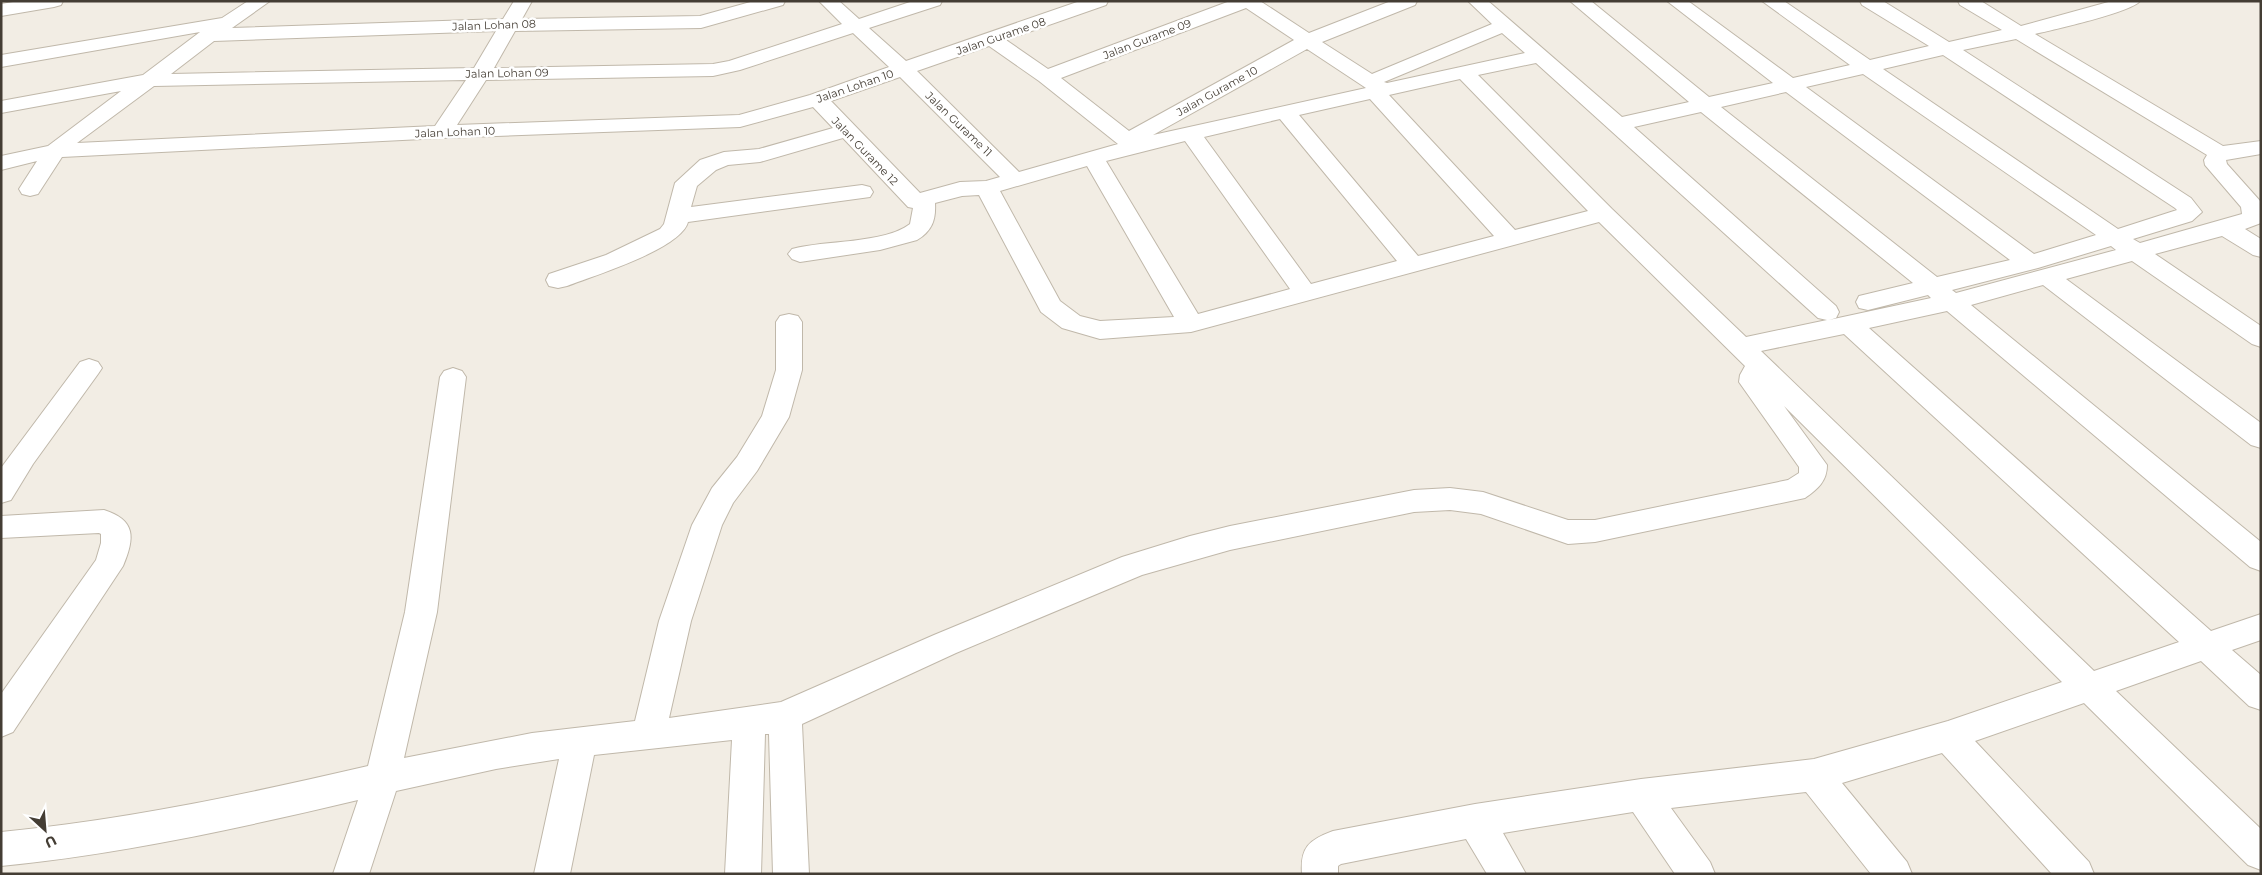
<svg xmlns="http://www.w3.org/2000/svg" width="2262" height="875" font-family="Montserrat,sans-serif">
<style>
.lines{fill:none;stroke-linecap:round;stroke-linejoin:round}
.minor-casing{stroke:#c0b8aa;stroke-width:2}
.minor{fill:#fff;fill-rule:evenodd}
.labels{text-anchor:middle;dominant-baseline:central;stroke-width:5;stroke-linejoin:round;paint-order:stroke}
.far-street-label{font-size:11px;fill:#443d34;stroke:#fff}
</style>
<rect width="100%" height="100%" fill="#f2ede4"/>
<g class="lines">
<defs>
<g id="minor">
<polygon points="19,1 63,1 61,5 54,7 1,16 1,4"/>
<path d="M248,1H270L232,28L503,19L514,1H532L522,19L700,16L754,1H785L783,5L701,28L515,31L494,68L713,64L729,61L842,24L819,1H839L859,19L913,1H942L940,5L869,28L906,61L1080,1H1108L1106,5L1006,40L1048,69L1230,1H1260L1309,33L1391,1H1417L1415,5L1322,42L1372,74L1492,24L1468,1H1488L1622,117L1689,102L1570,1H1591L1709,97L1773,83L1667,1H1688L1793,78L1850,65L1762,1H1784L1870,60L1929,46L1862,5L1860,1H1883L1949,42L2002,30L1960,5L1958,1H1981L2021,26L2112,1H2140C2132,12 2053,30 2035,34L2223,146L2261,141V154L2226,160L2227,164L2261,202V223L2245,229L2261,239V257L2253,255L2222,236L2155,254L2261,326V347L2252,344L2132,261L2066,279L2261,423V448L2251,445L2043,285L1971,305L2261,542V571L2250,567L1947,311L1869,328L2211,631L2261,614V640L2232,650L2261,675V710L2249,706L2201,661L2116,691L2261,829V870L2248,865L2084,703L1975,741L2089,862L2094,874H2052L1942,753L1842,783L1907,862L1912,874H1871L1806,792L1671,808L1710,862L1715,874H1675L1633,812L1503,833L1526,874H1487L1466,839L1341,864L1338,866V874H1302C1300,847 1309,840 1333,831L1475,804L1641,779L1814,759L1948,721L2062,682L1784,406L1827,465C1827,481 1818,489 1805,498L1595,542L1568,544L1481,514L1450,510L1414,512L1230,550L1142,575L956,653L802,724L809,874H773L769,734H765L761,874H725L732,740L594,755L570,874H534L559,759L496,769L396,791L369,874H333L358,800C240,828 122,854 1,866V832C126,820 247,794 368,766L405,612L440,377L444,371L453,368L462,371L466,377L437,612L404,758L532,733L635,721L659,621L692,525L712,488L737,457L762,416L776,370V322L780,316L789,314L798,316L802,322V370L789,417L757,471L733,503L722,525L691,621L669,718L781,702L934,635L1122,557L1190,536L1230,526L1414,490L1450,488L1483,492L1568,520H1595L1788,480L1799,473V467L1739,382L1740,375L1745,366L1599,222L1191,332L1100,339L1062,328L1041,312L979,195L962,196L935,203C936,220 932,231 917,240L880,250L800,262L792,259L788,254L792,249C824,240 884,244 910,224L913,208L908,207L843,138L760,162L728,165L716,170L697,186L691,207L862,185L870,187L873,192L870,197L688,222C681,249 593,276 567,286L558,288L549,286L546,280L549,274L606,255L660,229L664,224L675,183L700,160L724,152L759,149L833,128L813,107L740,127L442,138L62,157L38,194L30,196L22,194L19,189L37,161L1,170V156L48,146L121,91L1,113V101L143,75L200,32L1,67V55L222,18ZM1246,8L1294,40L1129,131L1061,78ZM496,31L474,68L171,74L214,41ZM853,33L889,67L810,95L739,115L457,125L486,80L713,76L740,70ZM1502,33L1525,53L1387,83L1384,82ZM2016,39L2207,155L2204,160L2205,165L2241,207L2242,214L2140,243L2133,239L2192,221L2202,212L2191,198L1963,50ZM989,46L1039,81L1118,144L1019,172L917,71ZM1307,49L1366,88L1153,135ZM1943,55L2175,208L2177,210L2118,229L1883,69ZM1536,63L1818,318L1827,320L1746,337L1612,209L1478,75ZM1863,74L2096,235L2034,254L1806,87ZM900,77L1000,177L986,181L960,182L920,193L831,101ZM1460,79L1588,211L1515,230L1389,95ZM466,80L435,126L77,143L154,86ZM1786,92L2010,260L1937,277L1721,107ZM1370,99L1494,236L1418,256L1299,115ZM1701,112L1913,283L1859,296L1856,302L1859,308L1868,310L1928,295L1931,298L1829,320L1836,318L1839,312L1836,306L1634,127ZM1280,119L1397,261L1311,284L1204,137ZM1185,141L1290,289L1198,314L1106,161ZM1087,166L1174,317L1100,321L1080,316L1060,301L1000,191ZM2111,246L2116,250L1956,293L1952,290L2038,268ZM1844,334L2179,642L2094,671L1761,351Z"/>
<polygon points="89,359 98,362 102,368 98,374 33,464 11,500 1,503 1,468 80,362"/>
<path d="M104,510C136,520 135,538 123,566L13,732L1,737V694L96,560L101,543V534L99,533L1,538V516Z"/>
</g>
</defs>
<use href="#minor" class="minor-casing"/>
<use href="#minor" class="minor"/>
</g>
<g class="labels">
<g class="far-street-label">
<text transform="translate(494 25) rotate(-2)">Jalan Lohan 08</text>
<text transform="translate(1001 36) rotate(-19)">Jalan Gurame 08</text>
<text transform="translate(1147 39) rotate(-21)">Jalan Gurame 09</text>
<text transform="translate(507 73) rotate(-1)">Jalan Lohan 09</text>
<text transform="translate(855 86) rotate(-19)">Jalan Lohan 10</text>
<text transform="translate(1217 91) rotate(-29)">Jalan Gurame 10</text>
<text transform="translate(959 124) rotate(44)">Jalan Gurame 11</text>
<text transform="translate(455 132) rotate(-2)">Jalan Lohan 10</text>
<text transform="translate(865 151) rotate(46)">Jalan Gurame 12</text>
</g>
</g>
<rect width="2262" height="875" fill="none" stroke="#443d34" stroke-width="5"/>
<g transform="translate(45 830) rotate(154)" stroke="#ffffff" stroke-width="4" paint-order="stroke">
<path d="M0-4L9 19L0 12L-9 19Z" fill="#443d34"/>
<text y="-8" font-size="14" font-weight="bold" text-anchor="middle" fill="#443d34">U</text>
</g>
</svg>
